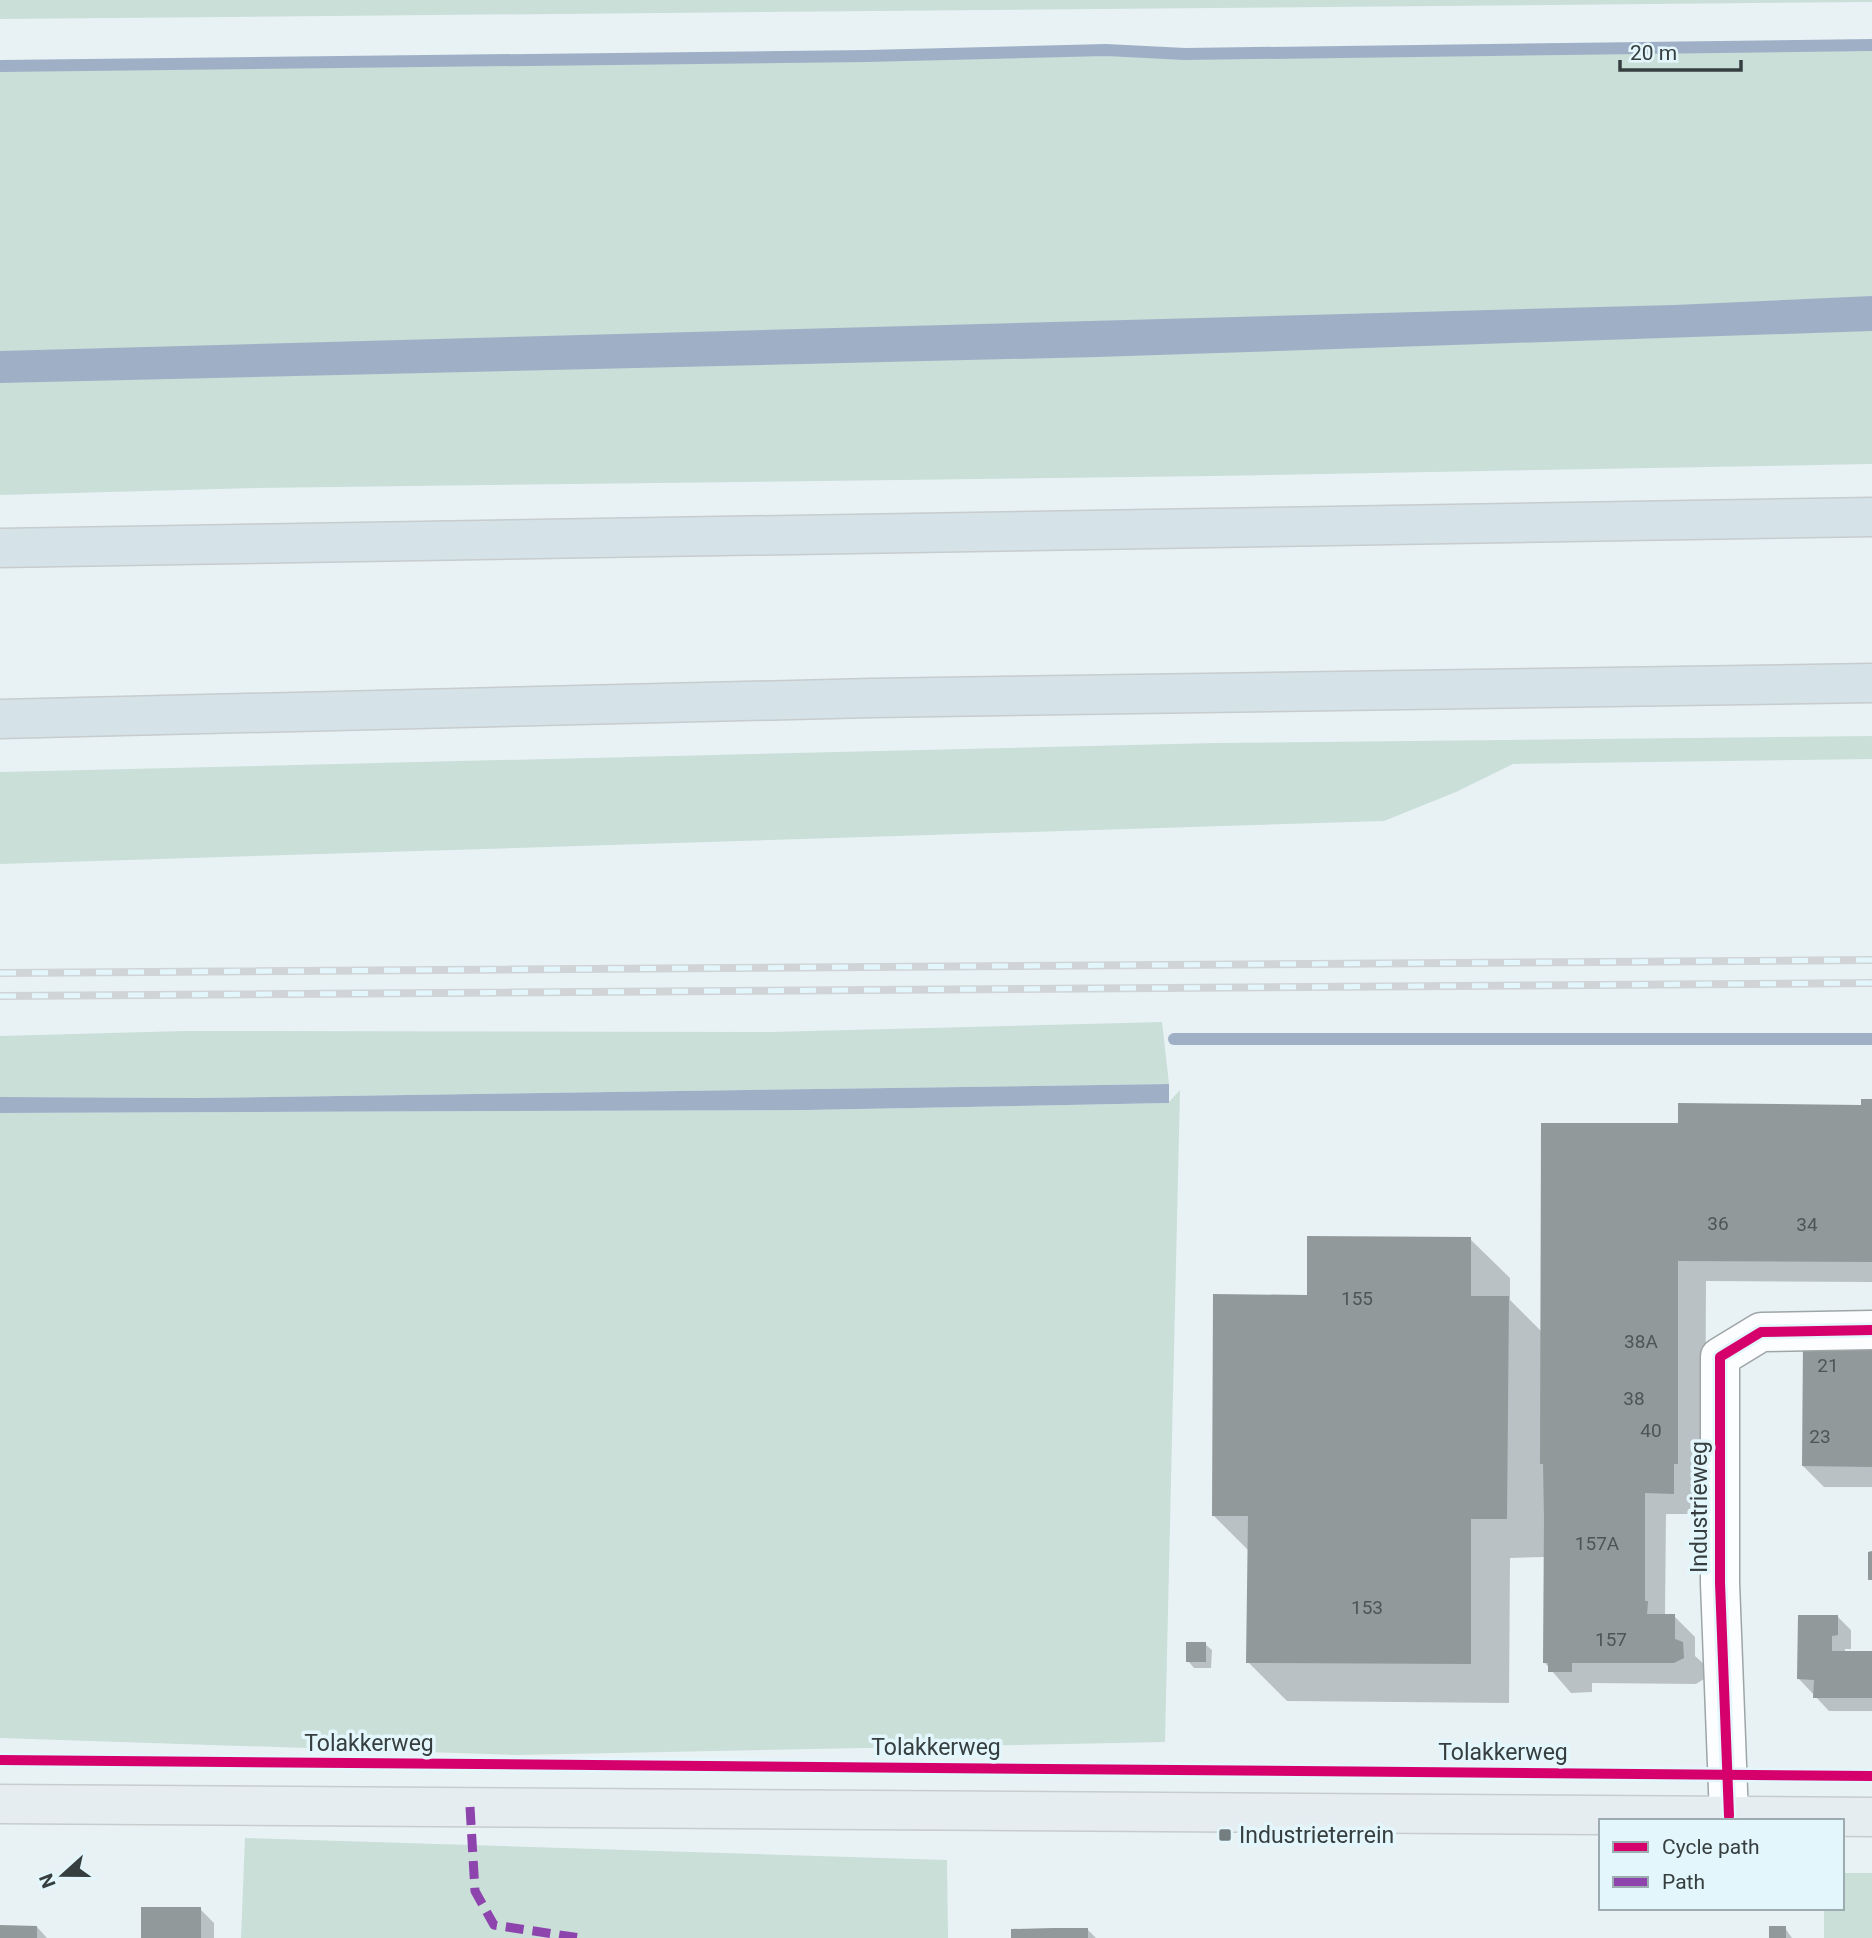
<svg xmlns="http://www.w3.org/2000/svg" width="1872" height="1938" font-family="Roboto,sans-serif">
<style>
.green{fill:#cadfd8}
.water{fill:#9fb0c6}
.shadow{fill:#0003}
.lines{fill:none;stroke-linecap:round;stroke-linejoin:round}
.stream{stroke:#9fb0c6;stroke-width:12}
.building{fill:#92999a}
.minor-casing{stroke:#9da5a7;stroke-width:41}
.major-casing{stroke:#c7cccd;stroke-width:41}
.highway-casing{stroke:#c7cccd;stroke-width:41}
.minor{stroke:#fcfdfe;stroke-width:38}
.major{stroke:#e5edf1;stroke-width:38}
.highway{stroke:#d5e2e8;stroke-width:38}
.rail-casing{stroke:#d1d4d6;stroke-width:8}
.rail{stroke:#e2f6fb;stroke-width:5;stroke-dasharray:16;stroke-linecap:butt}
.quiet{stroke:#8e44ad;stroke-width:9;stroke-dasharray:18 9;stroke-linecap:butt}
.cycleway-casing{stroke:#e2f6fb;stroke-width:15}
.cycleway{stroke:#d6006c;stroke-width:10}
.poi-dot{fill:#747d7f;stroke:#e2f6fb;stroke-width:2.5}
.labels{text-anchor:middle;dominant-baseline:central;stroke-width:7;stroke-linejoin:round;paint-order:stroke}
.number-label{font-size:19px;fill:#4d5556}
.street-label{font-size:23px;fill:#363e3f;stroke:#e2f6fb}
.poi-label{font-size:23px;fill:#363e3f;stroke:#e2f6fb;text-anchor:start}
</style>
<rect width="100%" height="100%" fill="#e8f2f5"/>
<g class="green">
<polygon points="0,0 1872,0 1872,2 0,19"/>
<polygon points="1872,43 1872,464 1213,476 256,488 0,495 0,71"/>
<polygon points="1872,736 1872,759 1513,764 1456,792 1384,821 0,864 0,772 1216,743"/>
<polygon points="1162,1022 1169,1084 196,1098 0,1097 0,1036 184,1031 769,1032"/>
<polygon points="1180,1090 1165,1742 517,1755 0,1738 0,1113 807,1110 1168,1103"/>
<polygon points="245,1838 947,1860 948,1938 241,1938"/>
<polygon points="1842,1873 1872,1873 1872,1938 1824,1938 1824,1908 1842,1908"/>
</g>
<g class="water">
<polygon points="1872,296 1872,331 1097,357 0,383 0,351 1674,305"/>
<polygon points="1169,1084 1169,1103 807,1110 0,1113 0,1097 196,1098"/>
</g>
<g class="shadow">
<polygon points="1872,1101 1872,1282 1706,1281 1705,1490 1695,1490 1695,1514 1666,1514 1665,1616 1674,1616 1695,1637 1695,1656 1704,1664 1704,1679 1696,1684 1592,1683 1592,1692 1571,1693 1545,1663 1545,1557 1510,1558 1509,1703 1287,1701 1248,1662 1249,1551 1213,1515 1308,1297 1470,1239 1510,1278 1510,1300 1542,1332 1682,1125 1860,1106"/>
<polygon points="1872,1342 1872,1487 1824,1487 1803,1466"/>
<polygon points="1837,1616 1851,1630 1851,1649 1845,1649 1845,1653 1872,1653 1872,1711 1829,1711 1799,1679"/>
<polygon points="1205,1644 1212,1650 1211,1668 1194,1668 1188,1661"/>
<polygon points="200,1909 214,1923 214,1938 142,1938"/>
<polygon points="0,1927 37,1927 47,1938 0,1938"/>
<polygon points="1785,1928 1792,1938 1772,1938"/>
<polygon points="1087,1929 1096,1938 1013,1938"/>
</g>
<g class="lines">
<g class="stream">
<polyline points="0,66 867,56 1106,50 1185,54 1872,45"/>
<polyline points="1174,1039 1872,1039"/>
</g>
</g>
<g class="building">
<polygon points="1861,1099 1872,1099 1872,1262 1678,1261 1678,1464 1674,1464 1674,1494 1645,1493 1645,1601 1648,1601 1647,1614 1675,1614 1675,1639 1683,1642 1684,1658 1674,1663 1572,1663 1572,1672 1548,1672 1548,1663 1543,1663 1544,1518 1543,1464 1540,1464 1541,1123 1678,1123 1678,1103 1861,1105"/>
<polygon points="1307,1236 1471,1237 1471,1296 1509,1296 1507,1519 1471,1519 1471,1664 1246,1663 1248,1516 1212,1516 1213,1294 1307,1295"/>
<polygon points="1803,1340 1872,1340 1872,1467 1802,1466"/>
<polygon points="1872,1551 1872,1580 1868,1580 1868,1552"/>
<polygon points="1798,1615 1838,1615 1838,1635 1832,1636 1832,1651 1872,1651 1872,1698 1813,1698 1814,1680 1797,1679"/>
<rect x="1186" y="1642" width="20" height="20"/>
<rect x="141" y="1907" width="60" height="31"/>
<polygon points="0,1925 37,1926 37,1938 0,1938"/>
<rect x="1769" y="1926" width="17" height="12"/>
<polygon points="1053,1928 1088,1928 1088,1938 1011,1938 1011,1929"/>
</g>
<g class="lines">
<defs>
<polyline id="minor" points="1729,1816 1720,1583 1720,1357 1761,1332 1872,1330"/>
<polyline id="major" points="0,1804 1872,1817"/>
<g id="highway">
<polyline points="0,548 1872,517"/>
<polyline points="0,719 872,698 1872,683"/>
</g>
</defs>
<use href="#minor" class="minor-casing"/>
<use href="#major" class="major-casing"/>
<use href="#highway" class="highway-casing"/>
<use href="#minor" class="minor"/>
<use href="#major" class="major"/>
<use href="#highway" class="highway"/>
<defs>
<g id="rail">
<polyline points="0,973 1872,960"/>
<polyline points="0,996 1872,983"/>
</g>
</defs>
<use href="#rail" class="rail-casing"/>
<use href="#rail" class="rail"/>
<polyline class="quiet" points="470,1807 475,1891 494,1925 580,1938"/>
<defs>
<g id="cycleway">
<polyline points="0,1760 1872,1776"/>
<polyline points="1729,1816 1720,1583 1720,1357 1761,1332 1872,1330"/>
</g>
</defs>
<use href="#cycleway" class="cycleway-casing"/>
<use href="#cycleway" class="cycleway"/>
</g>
<rect class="poi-dot" x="1218" y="1828" width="14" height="14" rx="3.5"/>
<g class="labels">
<g class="number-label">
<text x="1718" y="1223">36</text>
<text x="1807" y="1224">34</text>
<text x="1357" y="1298">155</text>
<text x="1641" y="1341">38A</text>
<text x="1828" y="1365">21</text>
<text x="1634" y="1398">38</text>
<text x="1651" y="1430">40</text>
<text x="1820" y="1436">23</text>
<text x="1597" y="1543">157A</text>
<text x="1367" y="1607">153</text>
<text x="1611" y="1639">157</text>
</g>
<g class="street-label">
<text transform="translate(1699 1507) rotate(-90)">Industrieweg</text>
<text x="369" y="1743">Tolakkerweg</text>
<text x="936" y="1747">Tolakkerweg</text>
<text x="1503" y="1752">Tolakkerweg</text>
</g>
<g class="poi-label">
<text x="1239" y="1835">Industrieterrein</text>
</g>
</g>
<rect x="1599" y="1819" width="245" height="91" fill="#e2f6fb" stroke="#9dacb0" stroke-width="2"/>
<rect x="1613" y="1842" width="35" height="10" fill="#d6006c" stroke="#9dacb0" stroke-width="2"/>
<text x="1662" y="1854" font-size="21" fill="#363e3f">Cycle path</text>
<rect x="1613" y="1877" width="35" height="10" fill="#8e44ad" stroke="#9dacb0" stroke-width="2"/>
<text x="1662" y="1889" font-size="21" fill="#363e3f">Path</text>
<g transform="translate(63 1875) rotate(249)" stroke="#e2f6fb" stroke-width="5" paint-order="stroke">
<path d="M0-5L12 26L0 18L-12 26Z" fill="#363e3f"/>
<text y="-10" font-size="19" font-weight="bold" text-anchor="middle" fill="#363e3f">N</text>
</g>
<path d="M1620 60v10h121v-10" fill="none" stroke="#363e3f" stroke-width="3.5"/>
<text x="1630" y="60" font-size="21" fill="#363e3f" stroke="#e2f6fb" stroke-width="5" paint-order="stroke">20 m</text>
</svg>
